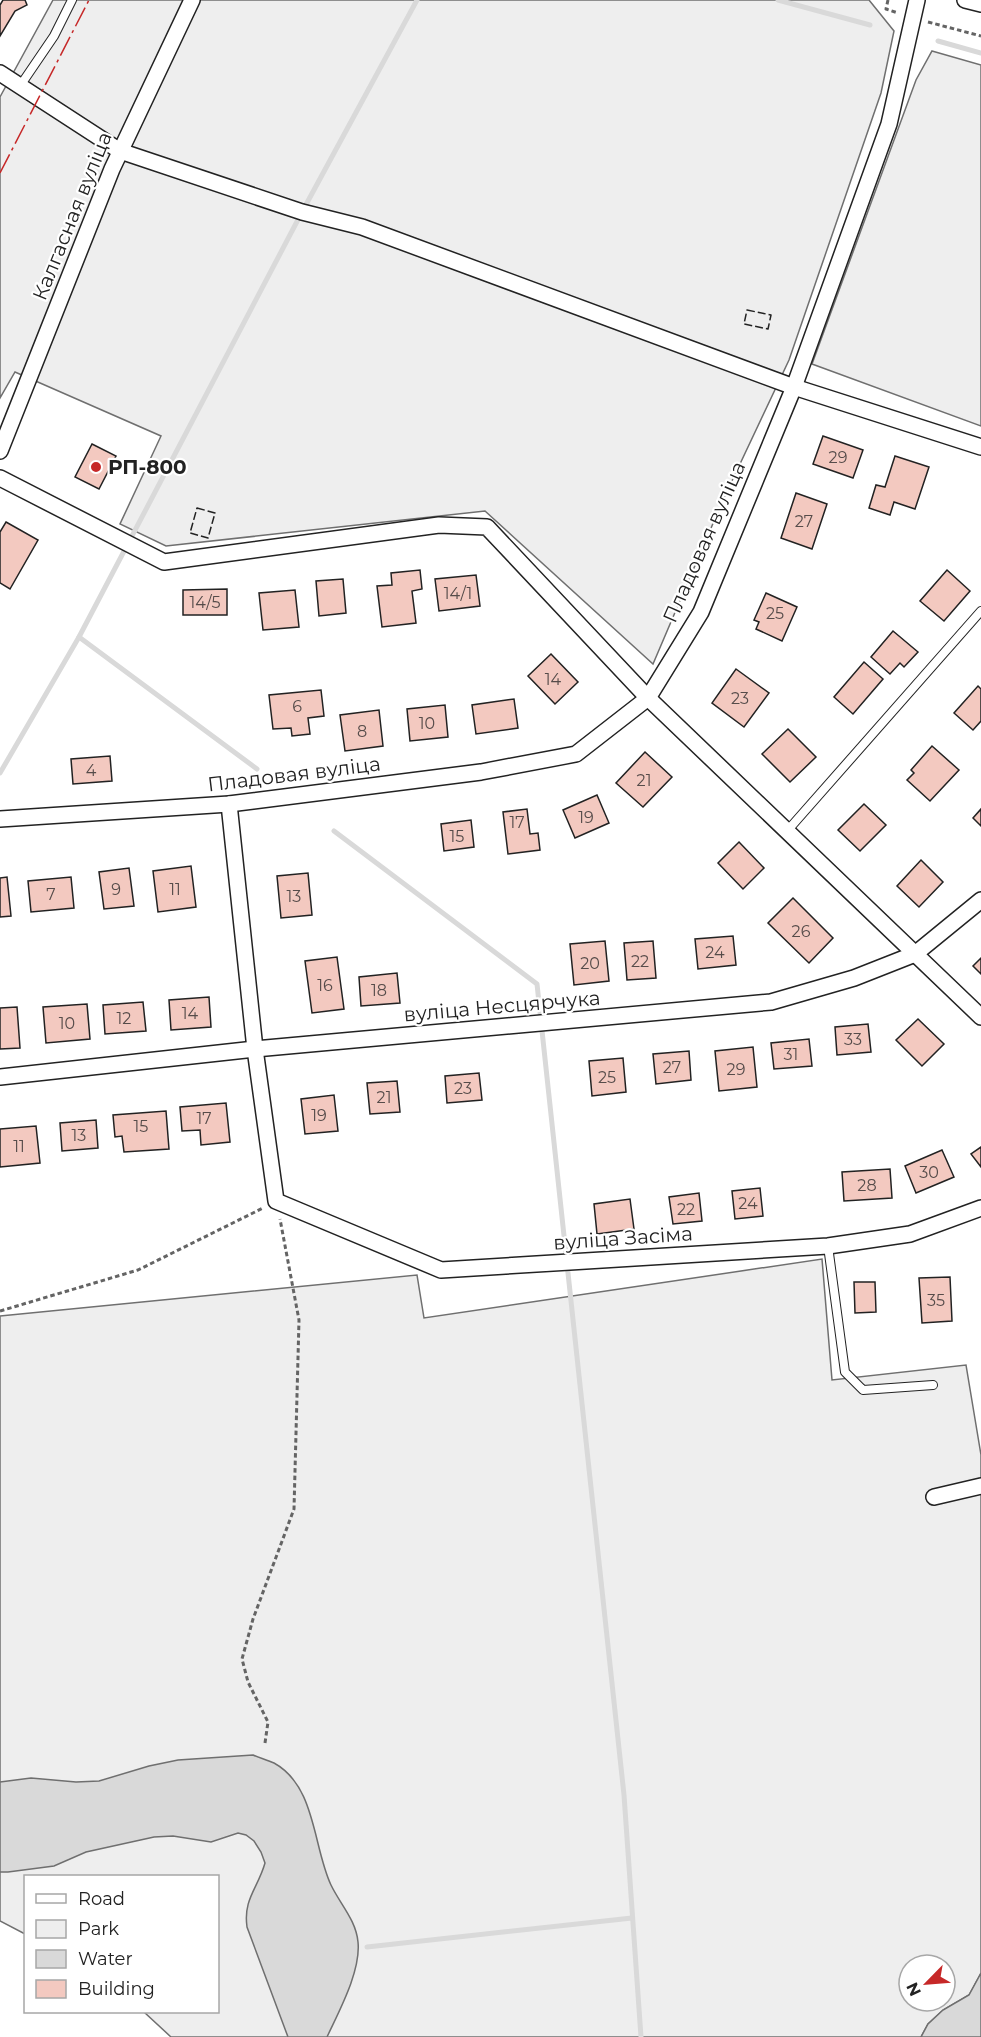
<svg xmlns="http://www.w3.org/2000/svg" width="981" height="2037" font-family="Montserrat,sans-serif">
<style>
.green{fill:#eee;stroke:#6f6f6f;stroke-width:1.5;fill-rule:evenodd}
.water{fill:#d9d9d9;stroke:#6f6f6f;stroke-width:1.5}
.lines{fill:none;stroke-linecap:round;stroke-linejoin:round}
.stream{stroke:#d9d9d9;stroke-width:5}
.building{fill:#f3c9c0;stroke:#222;stroke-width:1.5}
.service-casing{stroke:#222;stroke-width:10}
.minor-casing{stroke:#222;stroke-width:18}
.path{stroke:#646464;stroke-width:3;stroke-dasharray:4.5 3;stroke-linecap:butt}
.service{stroke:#fff;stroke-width:8}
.minor{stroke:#fff;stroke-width:15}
.fence{stroke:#222;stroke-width:1.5;stroke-dasharray:8 3;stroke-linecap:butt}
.power{stroke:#c62828;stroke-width:1.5;stroke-dasharray:21 4.5 3 4.5;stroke-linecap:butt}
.poi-dot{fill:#c62828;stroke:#fff;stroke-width:2}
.labels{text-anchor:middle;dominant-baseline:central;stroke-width:4.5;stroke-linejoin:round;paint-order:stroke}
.number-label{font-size:16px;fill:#564c4a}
.street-label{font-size:20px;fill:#222;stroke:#fff}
.poi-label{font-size:20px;font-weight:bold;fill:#222;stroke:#fff;text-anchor:start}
</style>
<rect width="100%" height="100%" fill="#fff"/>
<g class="green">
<polygon points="53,0 869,0 894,31 881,93 789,360 723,500 653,664 485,511 166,546 120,524 161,436 15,372 0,398 0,97"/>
<polygon points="932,51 981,65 981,426 812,364 916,80"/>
<path d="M822,1259L832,1380L966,1365L981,1455V1973L969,1995L943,2010L928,2024L921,2037H171L144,2012H218V1876H26L25,1934L0,1921V1316L417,1275L424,1318ZM909,1965H945V2001H909Z"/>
</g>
<g class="water">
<path d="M253,1755C260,1758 267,1760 274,1763C316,1786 313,1847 331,1885C340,1904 356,1920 358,1942C361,1971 339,2011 327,2037H288L247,1927C243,1899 258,1888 265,1863L261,1852L254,1841L246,1835L238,1833L211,1842L173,1836L154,1837L86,1852L54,1866L8,1872H0V1782L31,1778L76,1782L99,1781L149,1766L178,1760Z"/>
<polygon points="981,1973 981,2037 921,2037 928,2024 943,2010 969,1995"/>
</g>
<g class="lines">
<g class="stream">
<polyline points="778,0 870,25"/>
<polyline points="938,41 981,53"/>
<polyline points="79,637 257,769"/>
<polyline points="0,773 79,637 302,212 417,0"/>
<polyline points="334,831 537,984 624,1795 641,2037"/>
<polyline points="367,1947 632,1918"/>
</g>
</g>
<g class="building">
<polygon points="3,0 25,0 27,5 15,11 0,36 0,5"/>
<polygon points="823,436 863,450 853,478 813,464"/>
<polygon points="92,444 116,456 99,489 75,477"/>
<polygon points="895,456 929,467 915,509 894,502 890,515 869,508 876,485 885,487"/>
<polygon points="796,493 827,504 812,549 781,538"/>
<polygon points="6,522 38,540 10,589 0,583 0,532"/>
<polygon points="420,570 422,589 412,591 416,623 382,627 377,586 392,585 391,573"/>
<polygon points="947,570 970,591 944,621 920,601"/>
<polygon points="476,575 480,606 439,611 435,579"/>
<polygon points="343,579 346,613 319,616 316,581"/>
<polygon points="227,589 227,615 183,615 183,590"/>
<polygon points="295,590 299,627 263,630 259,593"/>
<polygon points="766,593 797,607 782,641 756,629 759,622 754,620"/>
<polygon points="893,631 918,652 904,667 900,663 890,674 871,657"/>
<polygon points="551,654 578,682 555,704 528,676"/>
<polygon points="864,662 883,679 853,714 834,697"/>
<polygon points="736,669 769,693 744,727 712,703"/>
<polygon points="978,686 981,689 981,721 973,730 954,713"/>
<polygon points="321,690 324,716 308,718 310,734 292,736 291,728 273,729 269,695"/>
<polygon points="514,699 518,728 476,734 472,705"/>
<polygon points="445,705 448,737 410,741 407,709"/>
<polygon points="379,710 383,746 345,751 340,715"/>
<polygon points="788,729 816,757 790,782 762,754"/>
<polygon points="932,746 959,770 930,801 907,780 914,773 911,770"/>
<polygon points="645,752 672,777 643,807 616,783"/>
<polygon points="110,756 112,781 73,784 71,759"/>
<polygon points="597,795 609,823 575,838 563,810"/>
<polygon points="864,804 886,825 860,851 838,830"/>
<polygon points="527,809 530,834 538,833 540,850 508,854 503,812"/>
<polygon points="981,809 981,826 973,818"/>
<polygon points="471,820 474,847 444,851 441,824"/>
<polygon points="739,842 764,868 743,889 718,863"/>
<polygon points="921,860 943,882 919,907 897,886"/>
<polygon points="191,866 196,907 158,912 153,871"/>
<polygon points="129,868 134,906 104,909 99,872"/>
<polygon points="308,873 312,915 281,918 277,876"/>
<polygon points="7,877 11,916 0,917 0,878"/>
<polygon points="71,877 74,908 31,912 28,881"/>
<polygon points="793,898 833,938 809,963 768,923"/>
<polygon points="733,936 736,965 698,969 695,939"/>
<polygon points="605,941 609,981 574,985 570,944"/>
<polygon points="653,941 656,978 627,980 624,943"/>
<polygon points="337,957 344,1009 312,1013 305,961"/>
<polygon points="981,958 981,974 973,966"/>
<polygon points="397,973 400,1003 361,1006 359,977"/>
<polygon points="209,997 211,1027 171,1030 169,1000"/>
<polygon points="143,1002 146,1031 105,1034 103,1005"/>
<polygon points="87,1004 90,1039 46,1043 43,1007"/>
<polygon points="17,1007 20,1048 0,1049 0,1008"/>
<polygon points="918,1019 944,1044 922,1066 896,1040"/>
<polygon points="868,1024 871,1052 837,1055 835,1027"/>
<polygon points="809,1039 812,1066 774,1069 771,1043"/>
<polygon points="753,1047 757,1087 719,1091 715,1051"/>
<polygon points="689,1051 691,1080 656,1084 653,1054"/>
<polygon points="623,1058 626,1092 592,1096 589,1061"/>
<polygon points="479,1073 482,1100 447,1103 445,1076"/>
<polygon points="397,1081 400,1112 370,1114 367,1083"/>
<polygon points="334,1095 338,1131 305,1134 301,1099"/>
<polygon points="226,1103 230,1142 201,1145 200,1130 182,1131 180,1107"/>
<polygon points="166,1111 169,1149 124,1152 122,1136 115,1137 113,1115"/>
<polygon points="96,1120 98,1148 62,1151 60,1123"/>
<polygon points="36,1126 40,1163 0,1167 0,1129"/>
<polygon points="981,1147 981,1167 971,1154"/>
<polygon points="942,1150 954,1177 916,1193 905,1166"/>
<polygon points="890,1169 892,1198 844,1201 842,1172"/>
<polygon points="760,1188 763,1216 735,1219 732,1191"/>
<polygon points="699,1193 702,1221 673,1224 669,1197"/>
<polygon points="630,1199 634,1229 597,1234 594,1204"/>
<polygon points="950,1277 952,1321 922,1323 919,1278"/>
<polygon points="854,1282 875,1282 876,1312 855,1313"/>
</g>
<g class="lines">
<defs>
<g id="service">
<polyline points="20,86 54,36 72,0"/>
<polyline points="788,830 981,611"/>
<polyline points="828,1246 845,1372 863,1390 933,1385"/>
</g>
<g id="minor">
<polyline points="965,0 981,4"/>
<polyline points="0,73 120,151 302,212 362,227 794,387 981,447"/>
<polyline points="0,451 112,169 192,0"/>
<polyline points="0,478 164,562 439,525 487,527 648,698 981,1017"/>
<polyline points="229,804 255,1049 276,1201 441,1270 828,1246 910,1234 981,1208"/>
<polyline points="0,819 229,804 481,772 576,754 648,698 701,612 794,387 889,124 917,0"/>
<polyline points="0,1077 255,1049 771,1002 854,978 915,954 981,900"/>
<polyline points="934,1497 981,1486"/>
</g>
</defs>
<use href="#service" class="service-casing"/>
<use href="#minor" class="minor-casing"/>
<g class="path">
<polyline points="888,0 886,9 898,13"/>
<polyline points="928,22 981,36"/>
<polyline points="0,1311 138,1270 263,1208"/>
<polyline points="265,1743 268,1722 248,1682 242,1659 253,1619 294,1509 299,1320 280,1219"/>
</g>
<use href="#service" class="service"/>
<use href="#minor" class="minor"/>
<g class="fence">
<polygon points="747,310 771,315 768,329 744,324"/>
<polygon points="197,508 215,513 208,538 190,533"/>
</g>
<polyline class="power" points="0,173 89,0"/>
</g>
<circle class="poi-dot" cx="96" cy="467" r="6"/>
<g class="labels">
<g class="number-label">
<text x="838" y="457">29</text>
<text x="804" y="521">27</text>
<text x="458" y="593">14/1</text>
<text x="205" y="602">14/5</text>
<text x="775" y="613">25</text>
<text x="553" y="679">14</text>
<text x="740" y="698">23</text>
<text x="297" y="706">6</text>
<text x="427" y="723">10</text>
<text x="362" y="731">8</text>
<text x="91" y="770">4</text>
<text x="644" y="780">21</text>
<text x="586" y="817">19</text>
<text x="517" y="822">17</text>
<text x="457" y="836">15</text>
<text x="116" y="889">9</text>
<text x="175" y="889">11</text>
<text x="51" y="894">7</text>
<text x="294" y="896">13</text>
<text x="801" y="931">26</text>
<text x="715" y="952">24</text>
<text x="640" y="961">22</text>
<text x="590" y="963">20</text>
<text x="325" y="985">16</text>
<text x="379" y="990">18</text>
<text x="190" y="1013">14</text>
<text x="124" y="1018">12</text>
<text x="67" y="1023">10</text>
<text x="853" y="1039">33</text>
<text x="791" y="1054">31</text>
<text x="672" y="1067">27</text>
<text x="736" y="1069">29</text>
<text x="607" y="1077">25</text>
<text x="463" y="1088">23</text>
<text x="384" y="1097">21</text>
<text x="319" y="1115">19</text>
<text x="204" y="1118">17</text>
<text x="141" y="1126">15</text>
<text x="79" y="1135">13</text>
<text x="19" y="1146">11</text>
<text x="929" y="1172">30</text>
<text x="867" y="1185">28</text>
<text x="748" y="1203">24</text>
<text x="686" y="1209">22</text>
<text x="936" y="1300">35</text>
</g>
<g class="street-label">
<text transform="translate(72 216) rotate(-68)">Калгасная вуліца</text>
<text transform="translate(704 542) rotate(-66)">Пладовая вуліца</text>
<text transform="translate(294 774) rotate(-7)">Пладовая вуліца</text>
<text transform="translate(502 1006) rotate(-5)">вуліца Несцярчука</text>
<text transform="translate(623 1238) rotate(-4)">вуліца Засіма</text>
</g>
<g class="poi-label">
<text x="108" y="467">РП-800</text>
</g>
</g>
<rect x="24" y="1875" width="195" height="138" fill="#ffffff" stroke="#a7a7a7" stroke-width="1.5"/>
<rect x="36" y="1894" width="30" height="9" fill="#ffffff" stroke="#a7a7a7" stroke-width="1.5"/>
<text x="78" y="1905" font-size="18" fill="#222222">Road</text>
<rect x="36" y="1920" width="30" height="18" fill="#eeeeee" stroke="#a7a7a7" stroke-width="1.5"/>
<text x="78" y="1935" font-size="18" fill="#222222">Park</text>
<rect x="36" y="1950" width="30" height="18" fill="#d9d9d9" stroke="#a7a7a7" stroke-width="1.5"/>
<text x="78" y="1965" font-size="18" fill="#222222">Water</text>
<rect x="36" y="1980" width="30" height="18" fill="#f3c9c0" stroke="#a7a7a7" stroke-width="1.5"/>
<text x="78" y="1995" font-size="18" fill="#222222">Building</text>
<g transform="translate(927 1983) rotate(245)"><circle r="28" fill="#ffffff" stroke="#a7a7a7" stroke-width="1.5"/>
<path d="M0-4.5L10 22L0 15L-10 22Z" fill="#c62828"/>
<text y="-9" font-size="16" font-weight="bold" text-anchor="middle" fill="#222222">N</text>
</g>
</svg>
